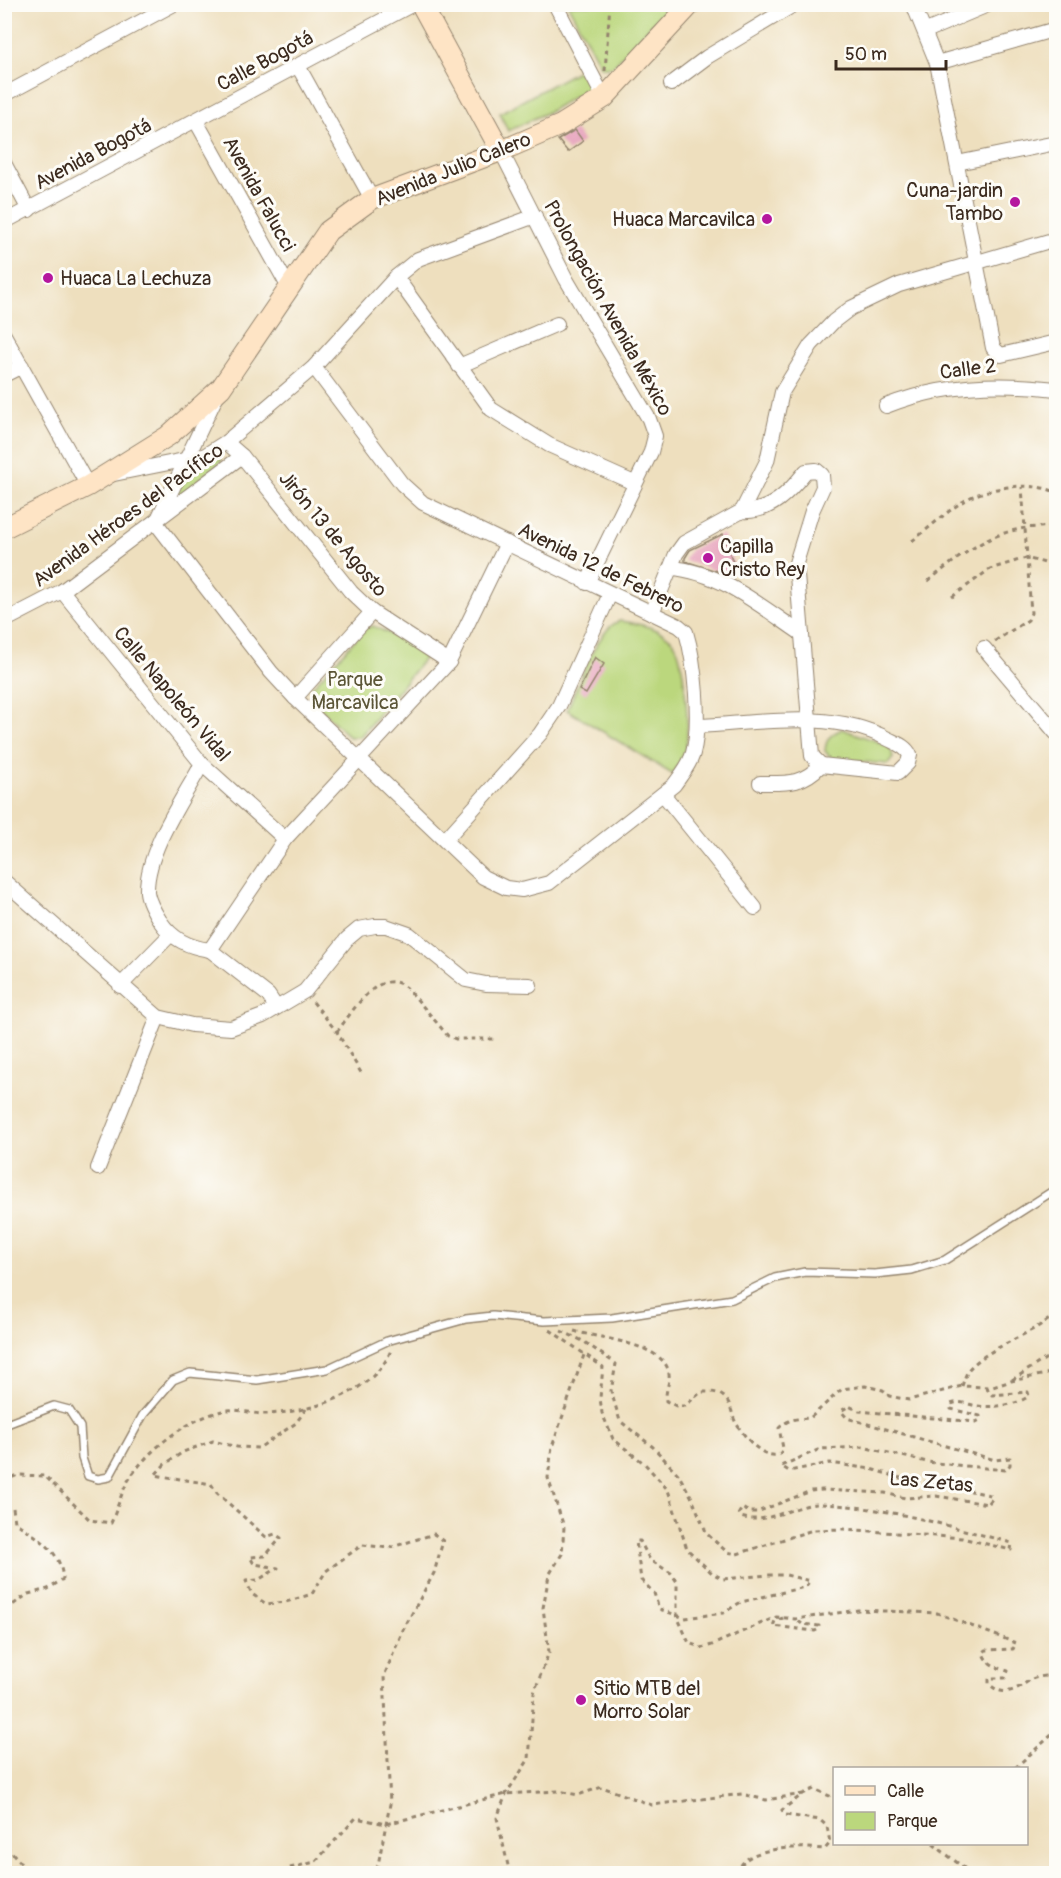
<svg xmlns="http://www.w3.org/2000/svg" width="1061" height="1878" font-family="Pangolin,sans-serif">
<style>
.green{fill:#bbd77d;stroke:#7b804e;stroke-width:1.5}
.building{fill:#e8a7bf}
.lines{fill:none;stroke-linecap:round;stroke-linejoin:round}
.lane-casing{stroke:#94846e;stroke-width:10}
.street-casing{stroke:#94846e;stroke-width:16}
.secondary-casing{stroke:#94846e;stroke-width:22}
.path{stroke:#94846e;stroke-width:3;stroke-dasharray:4.5 4.5;stroke-linecap:butt}
.lane{stroke:#fff;stroke-width:7}
.street{stroke:#fff;stroke-width:14}
.secondary{stroke:#fee4c5;stroke-width:20}
.poi-dot{fill:#b5179e;stroke:#fdfcf7;stroke-width:2}
.labels{text-anchor:middle;dominant-baseline:central;stroke-width:6;stroke-linejoin:round;paint-order:stroke}
.street-label{font-size:20px;fill:#3b2a1e;stroke:#fdfcf7}
.poi-label{font-size:20px;fill:#3b2a1e;stroke:#fdfcf7;text-anchor:start}
.park-label{font-size:20px;fill:#5b5536;stroke:#fdfcf7}
</style>
<rect width="100%" height="100%" fill="#fdfcf7"/>
<filter id="ink" filterUnits="userSpaceOnUse"><feTurbulence type="fractalNoise" baseFrequency=".0167" numOctaves="2"/><feDisplacementMap in="SourceGraphic" scale="12" xChannelSelector="R" yChannelSelector="G"/><feConvolveMatrix kernelMatrix="1 2 1 2 8 2 1 2 1" color-interpolation-filters="sRGB"/></filter>
<filter id="wash" filterUnits="userSpaceOnUse"><feTurbulence type="fractalNoise" baseFrequency=".008" numOctaves="4" result="noise"/><feDisplacementMap in="SourceGraphic" scale="24" xChannelSelector="R" yChannelSelector="G"/><feGaussianBlur stdDeviation="1.35" result="paint"/><feColorMatrix in="noise" values="0 0 0 0 0 0 0 0 0 0 0 0 0 0 0 0 0 1.4 0 .05"/><feComposite in="paint" operator="in"/></filter>
<g filter="url(#wash)">
<rect width="100%" height="100%" fill="#eedfbe"/>
<g class="green">
<polygon points="568,5 670,5 612,67 601,67"/>
<polygon points="581,69 590,87 550,111 508,131 500,113"/>
<polygon points="214,453 222,461 175,500 176,490"/>
<path d="M620,621C638,623 659,628 672,640C685,653 689,727 686,745C683,757 679,765 672,774L567,710C577,689 598,626 620,621Z"/>
<polygon points="373,626 425,650 427,655 360,737 349,737 312,700 312,687 366,628"/>
<path d="M842,729L890,746L893,758L888,764L832,759L825,751C826,738 831,734 842,729Z"/>
</g>
<g id="blocks">
<g class="building">
<polygon points="575,130 583,141 568,152 558,140"/>
<polygon points="723,534 735,568 723,573 685,561 685,558 690,550"/>
<polygon points="595,657 604,664 586,694 579,690"/>
</g>
</g>
</g>
<g filter="url(#ink)">
<use href="#blocks" fill-opacity="0" stroke="#94846e" stroke-width="1.5"/>
<g class="lines">
<defs>
<polyline id="lane" points="4,1425 54,1406 69,1410 80,1427 82,1458 88,1476 98,1479 109,1477 143,1415 173,1380 190,1373 257,1380 327,1369 387,1341 466,1319 493,1316 544,1321 612,1318 732,1299 775,1278 805,1272 875,1274 912,1270 945,1260 1056,1189"/>
<g id="street">
<polyline points="555,4 604,98"/>
<polyline points="913,4 937,63 993,348 1001,355 1056,342"/>
<polyline points="926,31 990,4"/>
<polyline points="937,63 1056,29"/>
<polyline points="298,66 372,199"/>
<polyline points="671,84 707,57 795,4"/>
<polyline points="4,95 174,4"/>
<polyline points="196,121 288,286"/>
<polyline points="501,151 566,279 649,419 655,436 651,452 587,583"/>
<polyline points="4,163 29,210"/>
<polyline points="957,163 1056,143"/>
<polyline points="4,222 413,4"/>
<polyline points="396,277 491,409 549,445 634,483"/>
<polyline points="4,335 88,486"/>
<polyline points="459,366 557,324"/>
<polyline points="4,375 22,366"/>
<path d="M217,395L156,523L271,672L295,698L483,877L506,888L522,890L549,883L674,785C681,775 690,765 693,753C701,723 695,662 686,632L679,626L423,503L402,484L314,367"/>
<path d="M886,406C940,384 1000,382 1056,389"/>
<polyline points="226,442 242,456 351,592 372,612 449,662"/>
<polyline points="109,475 204,456 226,442 314,367 396,277 418,259 535,216"/>
<path d="M742,511C771,513 790,491 806,471L816,470L822,475L823,487L812,511L796,563L812,756L821,765"/>
<path d="M671,568C719,571 762,607 802,634"/>
<polyline points="62,591 202,764 285,839"/>
<polyline points="652,613 676,554 684,543 742,511 767,461 782,392 811,345 834,321 851,308 899,285 1056,239"/>
<polyline points="4,621 62,591 242,456"/>
<polyline points="984,648 1056,733"/>
<polyline points="295,698 372,612"/>
<path d="M698,726C761,723 831,709 888,739C896,743 906,746 910,755L908,763L898,773L821,765C802,785 787,783 760,783"/>
<path d="M202,764C183,799 146,851 147,892C148,901 155,913 160,921C172,939 188,947 210,950"/>
<polyline points="663,794 755,908"/>
<polyline points="445,840 540,734 559,706 610,594"/>
<polyline points="4,881 158,1017 192,1025 231,1028 263,1016 305,991 347,939 359,929 375,926 386,926 409,934 466,980 486,984 530,985"/>
<polyline points="210,950 285,839 449,662 507,543"/>
<polyline points="210,950 268,995 276,1007"/>
<polyline points="120,986 169,936"/>
<polyline points="98,1168 158,1017"/>
</g>
<g id="secondary">
<polyline points="421,4 501,151"/>
<polyline points="4,528 88,486 168,436 221,388 328,231 372,199 501,151 561,125 604,98 691,4"/>
</g>
</defs>
<use href="#lane" class="lane-casing"/>
<use href="#street" class="street-casing"/>
<use href="#secondary" class="secondary-casing"/>
<g class="path">
<polyline points="605,71 610,4"/>
<path d="M912,541C931,527 952,506 973,496C998,486 1032,482 1056,492"/>
<path d="M928,581C972,547 999,524 1056,527"/>
<polyline points="952,597 990,569 1026,558 1056,566"/>
<polyline points="995,641 1028,620 1031,613 1022,487"/>
<polyline points="313,1002 337,1032 363,1076"/>
<path d="M337,1032C352,1012 381,962 409,990L448,1036L456,1039H496"/>
<path d="M550,1330L603,1367L600,1398L602,1413L613,1439L645,1464L668,1490L687,1549L712,1573L723,1579L768,1575H786L810,1581L805,1587L741,1602L723,1613L685,1618L659,1609L654,1593L641,1580L636,1541H640L650,1560L671,1573L677,1582V1616L689,1643L702,1648L712,1645L776,1617L796,1619L858,1610L937,1613L1016,1643L1013,1649L986,1650L983,1653C986,1664 998,1668 1008,1671L1005,1678H989V1684C1006,1700 1018,1687 1032,1679C1038,1676 1050,1676 1056,1675"/>
<path d="M561,1331L583,1341L616,1364L611,1391L620,1421L653,1447L678,1474L691,1496L707,1534L727,1552L737,1554L813,1530L844,1529L962,1538L1011,1550L1012,1543C948,1526 888,1507 821,1504C796,1503 767,1526 741,1517L739,1513L742,1508L749,1512H757L811,1491L822,1490L885,1493L905,1498L936,1496L988,1504L992,1499L990,1495L933,1483L907,1480L871,1469L830,1463L789,1471L781,1466L820,1449L863,1447L927,1462L1005,1470L1010,1465V1458L995,1460L847,1418L841,1411L849,1406L859,1411L976,1422L980,1420V1416L951,1409V1404C960,1400 969,1405 978,1406C992,1408 1018,1405 1029,1396L1028,1392L992,1395L987,1389L1011,1381L1056,1372"/>
<path d="M574,1331C596,1338 666,1343 669,1374C670,1383 665,1391 666,1401L676,1406H685L701,1392C709,1392 717,1391 724,1397C732,1404 731,1414 736,1423C744,1436 763,1461 780,1454L783,1448L779,1428C789,1418 797,1419 810,1418L842,1389L865,1386L883,1390L889,1396L909,1400L962,1386L989,1387"/>
<polyline points="1012,1380 1056,1352"/>
<path d="M962,1386C964,1380 966,1373 969,1369C989,1347 1031,1335 1056,1314"/>
<polyline points="306,1409 296,1423 259,1448 237,1447 213,1441 183,1452 165,1464 155,1475 211,1484 217,1493 266,1537 275,1534 281,1538 265,1556 250,1557 254,1564 278,1568 258,1580 246,1581 252,1594 266,1604 286,1602 312,1594 326,1571 362,1545 389,1548 434,1534 443,1541 434,1573 403,1630 384,1676 390,1804 377,1870 379,1874"/>
<path d="M4,1481L18,1475L45,1476L90,1520L111,1523C117,1510 121,1493 128,1481C148,1449 186,1420 222,1411C236,1407 253,1415 267,1414C310,1412 374,1394 391,1350"/>
<path d="M4,1508H13L15,1522C38,1539 60,1548 63,1579L48,1589L28,1594L4,1611"/>
<polyline points="783,1618 775,1621 773,1626 815,1631 819,1629 819,1626 802,1624 796,1619"/>
<polyline points="4,1633 7,1641 4,1672"/>
<polyline points="1015,1768 1056,1731"/>
<polyline points="4,1837 9,1849 30,1874"/>
<polyline points="933,1844 972,1874"/>
<polyline points="286,1874 286,1869 315,1862 356,1818 386,1824 506,1794 559,1791 578,1795 602,1787 652,1805 742,1794 766,1800 803,1794"/>
<polyline points="510,1874 497,1818 506,1794 529,1759 534,1693 549,1652 543,1608 549,1575 562,1554 564,1527 548,1478 552,1447 585,1352"/>
<path d="M738,1874C741,1844 804,1847 825,1849L830,1843L827,1826L820,1820L786,1815L782,1810L803,1794L814,1789L834,1798"/>
</g>
<use href="#lane" class="lane"/>
<use href="#street" class="street"/>
<use href="#secondary" class="secondary"/>
</g>
</g>
<g class="poi-dot">
<circle cx="1015" cy="202" r="6"/>
<circle cx="767" cy="219" r="6"/>
<circle cx="48" cy="278" r="6"/>
<circle cx="708" cy="558" r="6"/>
<circle cx="581" cy="1700" r="6"/>
</g>
<g class="labels">
<g class="street-label">
<text transform="translate(265 61) rotate(-28)">Calle Bogotá</text>
<text transform="translate(93 154) rotate(-28)">Avenida Bogotá</text>
<text transform="translate(453 169) rotate(-22)">Avenida Julio Calero</text>
<text transform="translate(259 194) rotate(61)">Avenida Falucci</text>
<text transform="translate(608 308) rotate(61)">Prolongación Avenida México</text>
<text transform="translate(968 369) rotate(-7)">Calle 2</text>
<text transform="translate(128 515) rotate(-36)">Avenida Héroes del Pacífico</text>
<text transform="translate(333 534) rotate(50)">Jirón 13 de Agosto</text>
<text transform="translate(601 568) rotate(26)">Avenida 12 de Febrero</text>
<text transform="translate(172 694) rotate(50)">Calle Napoleón Vidal</text>
<text transform="translate(931 1482) rotate(5)">Las Zetas</text>
</g>
<g class="poi-label">
<text x="1003" y="190" text-anchor="end">Cuna-jardin<tspan x="1003" dy="23">Tambo</tspan></text>
<text x="755" y="219" text-anchor="end">Huaca Marcavilca</text>
<text x="60" y="278">Huaca La Lechuza</text>
<text x="720" y="546">Capilla<tspan x="720" dy="23">Cristo Rey</tspan></text>
<text x="593" y="1688">Sitio MTB del<tspan x="593" dy="23">Morro Solar</tspan></text>
</g>
<g class="park-label">
<text x="355" y="679">Parque<tspan x="355" dy="23">Marcavilca</tspan></text>
</g>
</g>
<rect width="1061" height="1878" fill="none" stroke="#fdfcf7" stroke-width="24"/>
<rect x="833" y="1767" width="195" height="78" fill="#fdfcf7" stroke="#afa8a0" stroke-width="1.5"/>
<rect x="845" y="1786" width="30" height="9" fill="#fee4c5" stroke="#afa8a0" stroke-width="1.5"/>
<text x="887" y="1797" font-size="18" fill="#3b2a1e">Calle</text>
<rect x="845" y="1812" width="30" height="18" fill="#bbd77d" stroke="#afa8a0" stroke-width="1.5"/>
<text x="887" y="1827" font-size="18" fill="#3b2a1e">Parque</text>
<path d="M836 60v9h110v-9" fill="none" stroke="#3b2a1e" stroke-width="3"/>
<text x="845" y="60" font-size="18" fill="#3b2a1e" stroke="#fdfcf7" stroke-width="4.5" paint-order="stroke">50 m</text>
</svg>
